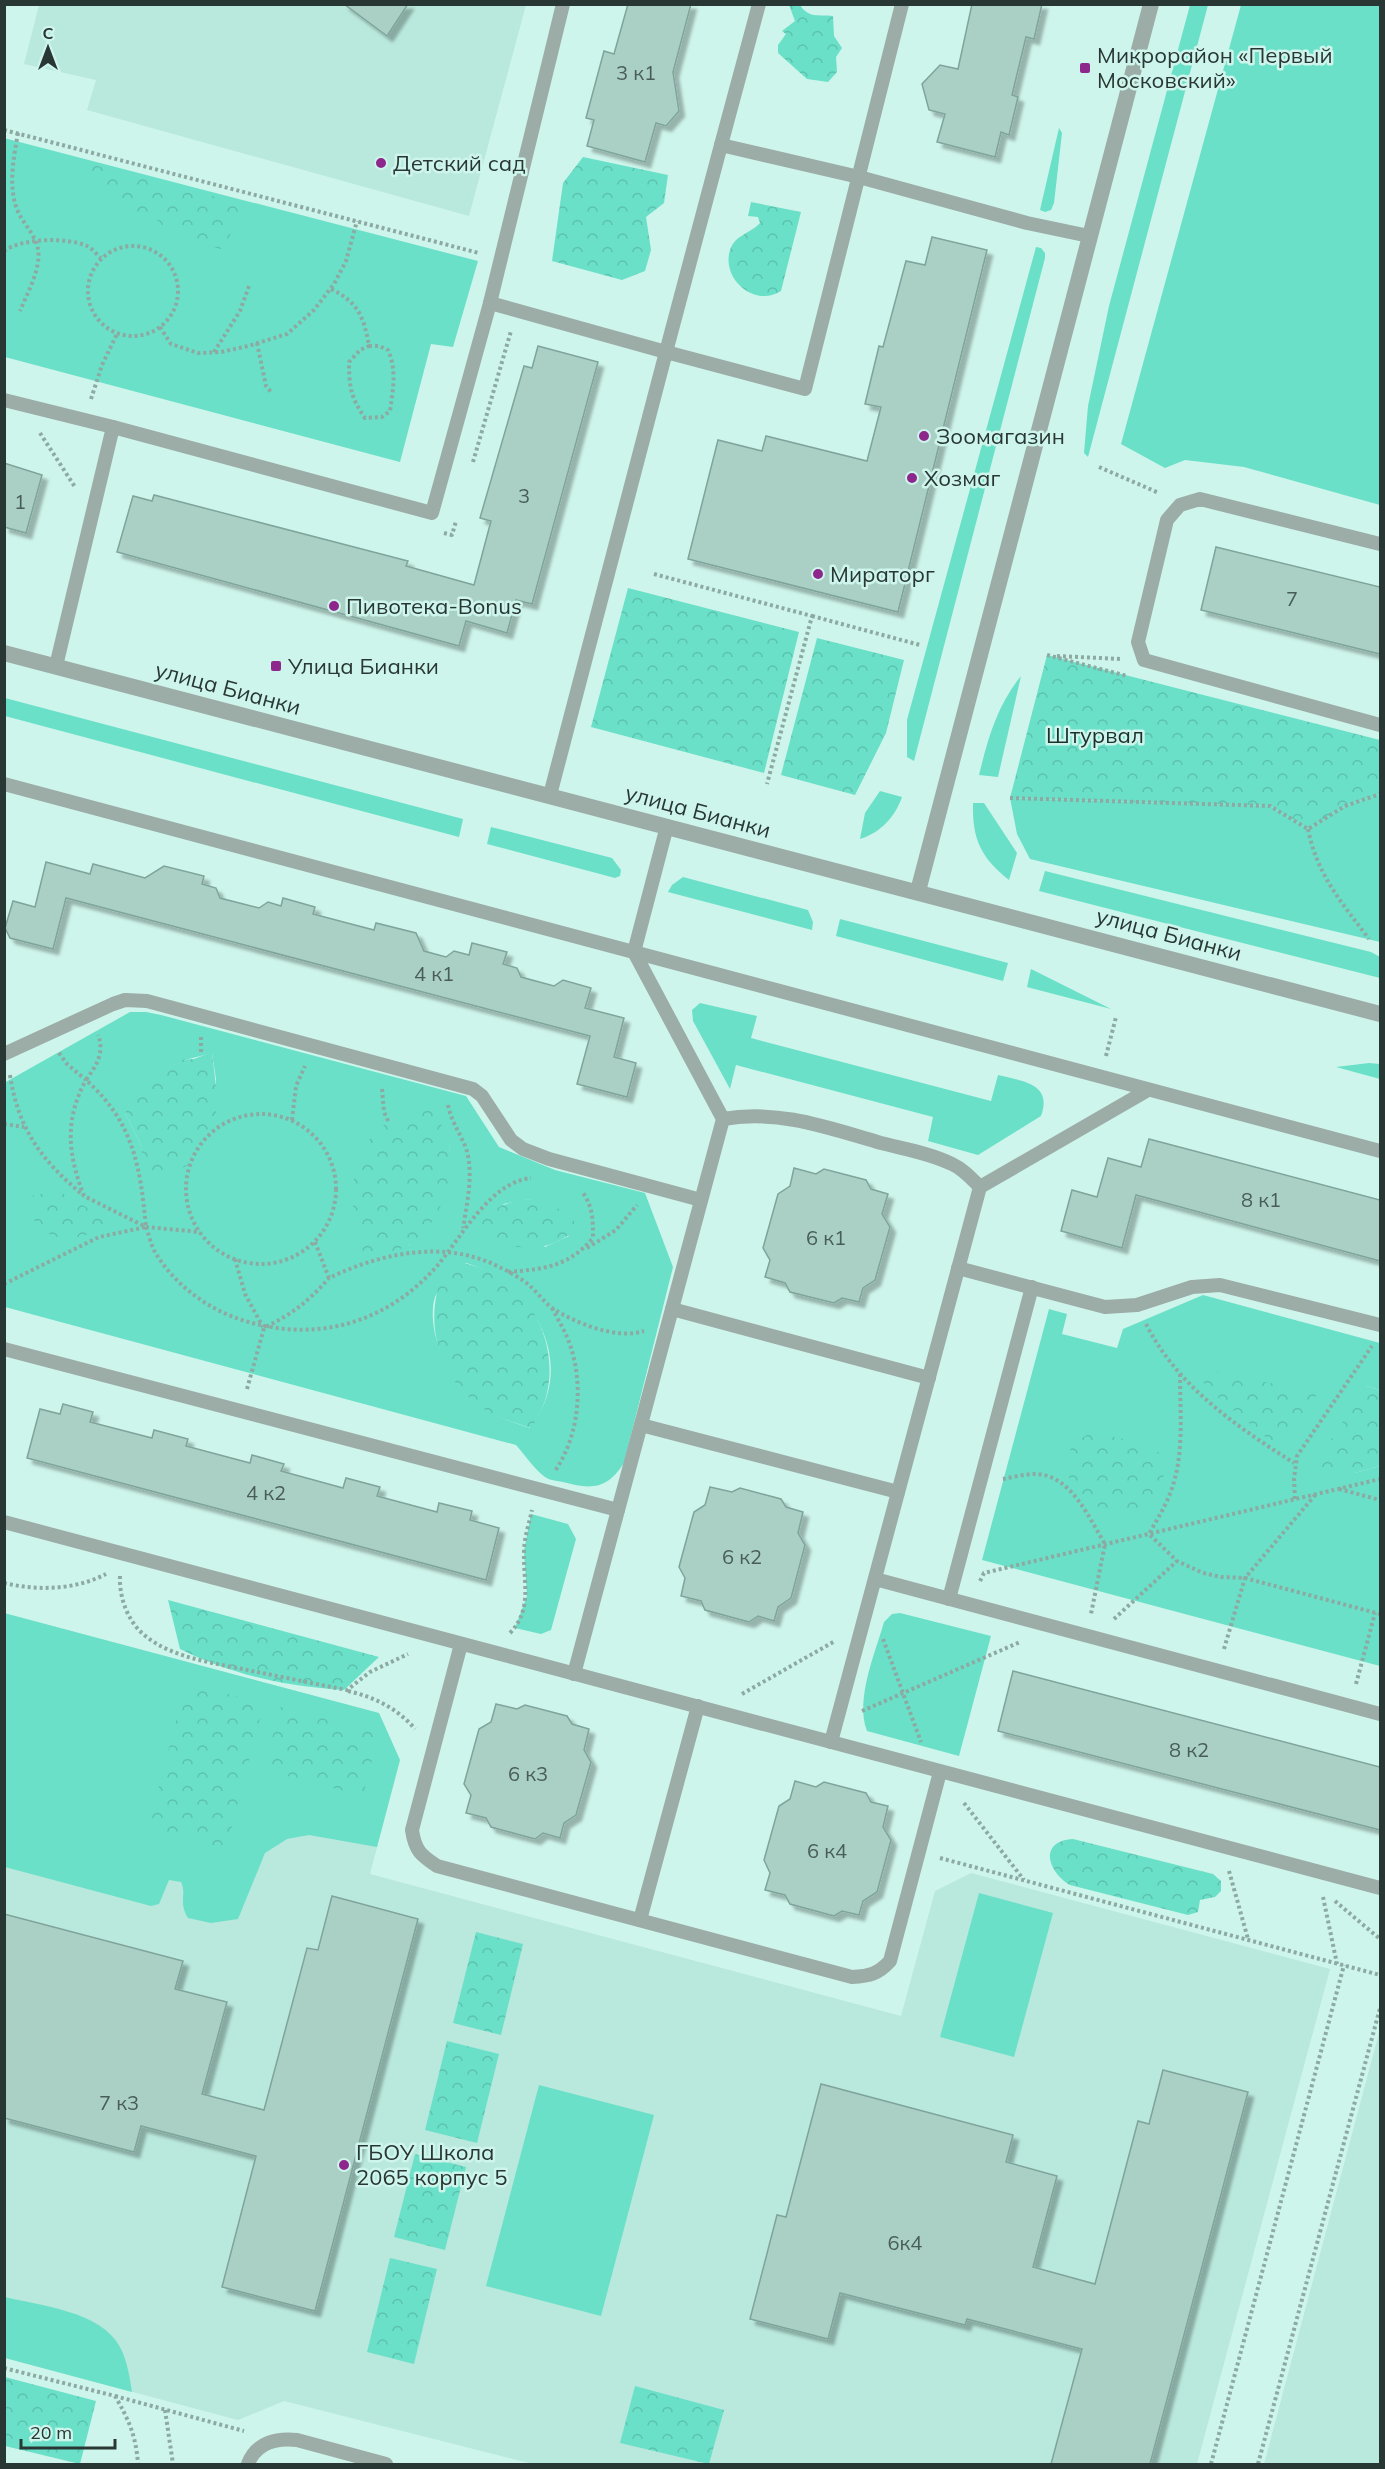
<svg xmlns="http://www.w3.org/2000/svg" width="1385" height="2469" font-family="Mulish,sans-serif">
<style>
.built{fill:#b9e8dc}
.grass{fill:#6ae0c9;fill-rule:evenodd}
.park{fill:url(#park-crowns)}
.building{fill:#aad0c6;stroke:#7fa49b;stroke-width:1.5;filter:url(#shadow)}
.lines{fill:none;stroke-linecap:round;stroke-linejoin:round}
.path{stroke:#8caaa2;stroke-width:4;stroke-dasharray:3 3;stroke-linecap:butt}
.service{stroke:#9caca7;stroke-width:14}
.minor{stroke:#9caca7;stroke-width:16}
.poi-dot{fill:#8e278c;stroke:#cef5eb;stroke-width:2}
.labels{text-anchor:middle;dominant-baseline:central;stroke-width:5;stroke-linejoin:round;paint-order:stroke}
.number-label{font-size:20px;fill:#485d58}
.poi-label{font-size:22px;fill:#283734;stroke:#cef5eb;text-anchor:start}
.street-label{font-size:22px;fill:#283734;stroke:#cef5eb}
.park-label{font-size:22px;fill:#1a322d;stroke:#cef5eb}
</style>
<defs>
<pattern id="park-crowns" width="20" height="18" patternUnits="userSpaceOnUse" patternTransform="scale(1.5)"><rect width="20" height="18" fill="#6ae0c9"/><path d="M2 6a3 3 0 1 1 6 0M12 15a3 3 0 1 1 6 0" fill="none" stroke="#5cc1ad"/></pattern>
<filter id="shadow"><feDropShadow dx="5.5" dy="5.5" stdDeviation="1.5" flood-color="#0004"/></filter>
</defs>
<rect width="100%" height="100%" fill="#cef5eb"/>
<g class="built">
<polygon points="39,5 526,5 469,216 87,110 96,80 24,64"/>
<polygon points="4,1613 379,1713 400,1760 370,1874 901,2016 935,1891 971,1873 1330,1969 1197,2464 533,2464 284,2401 238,2420 5,2358"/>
<polygon points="1380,2029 1380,2464 1264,2464"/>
</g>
<g class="grass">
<polygon points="1190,5 1208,5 1088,457 1084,453 1088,406 1109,306"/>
<polygon points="1241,5 1380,5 1380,505 1244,467 1185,460 1165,468 1121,444"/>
<polygon points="1059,128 1062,133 1054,203 1051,210 1045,212 1040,210"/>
<polygon points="4,138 478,261 453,347 431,344 400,462 5,357"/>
<polygon points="1036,247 1041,248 1045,253 1045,258 914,761 907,757 907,720"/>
<path d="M1021,676L998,777L979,775C988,738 997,706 1021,676Z"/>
<polygon points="5,698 463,819 459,837 5,716"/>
<path d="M880,791L902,797C895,817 880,833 860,839L865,813Z"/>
<polygon points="1380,794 1380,942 1030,859 1017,834 1010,798 1270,806 1308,829 1345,806"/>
<path d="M973,803H984L1017,853L1009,880C981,858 972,839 973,803Z"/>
<polygon points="491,827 612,858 621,870 620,876 615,878 487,844"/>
<polygon points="1045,871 1371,952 1380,957 1380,978 1039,891"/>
<polygon points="683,877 808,910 813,922 812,930 668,892 672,885"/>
<polygon points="840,919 1008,963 1003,981 836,936"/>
<polygon points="1031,969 1111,1009 1027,987"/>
<path d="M700,1003L757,1016L751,1038L991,1101L998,1075C1022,1081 1053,1083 1041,1116L978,1155L928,1141L933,1117L736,1065L730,1089L693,1021L692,1010Z"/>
<path d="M130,1012H146L161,1015L466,1096L499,1147L555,1170L645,1193L673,1267L624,1463C607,1489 592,1490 563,1482C557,1481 549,1480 545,1477C534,1469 525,1455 516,1445L5,1307L4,1083ZM212,1053L216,1079V1115L145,1162L140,1143L125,1113L174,1060H185ZM449,1145C452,1188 440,1217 408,1246ZM531,1199L569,1236L545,1247L503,1204ZM466,1263C535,1284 579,1365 530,1428C480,1413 450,1391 436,1338C433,1327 431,1309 435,1297C439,1288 458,1271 466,1263Z"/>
<polygon points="1369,1063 1380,1064 1380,1079 1336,1067"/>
<polygon points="1203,1295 1380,1343 1380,1390 1366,1386 1355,1473 1380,1466 1380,1666 982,1560 1049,1309 1067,1314 1062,1334 1117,1348 1123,1329"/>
<polygon points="531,1514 568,1524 576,1539 551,1630 541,1634 515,1628 527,1596 524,1551"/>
<path d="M4,1613L379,1713L400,1760L377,1847L309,1835L287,1839L265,1853L238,1919L211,1923L188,1918C178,1901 187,1895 181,1882L169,1880L159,1904L151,1906L5,1867Z"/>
<path d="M900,1613L991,1636L959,1756L867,1731C855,1699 875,1654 884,1622L892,1614Z"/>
<polygon points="979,1893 1053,1913 1014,2057 940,2037"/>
<polygon points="539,2085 654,2115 601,2316 486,2286"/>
<path d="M5,2297C41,2306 101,2311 120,2347C127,2360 130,2378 132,2392L5,2358Z"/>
</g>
<g class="park">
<path d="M789,5H800C809,19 818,14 833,16L834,36L842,48L836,57L837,72L828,82L807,79L778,53V45L786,34L782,31L795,21Z"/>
<polygon points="583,157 668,175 664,203 646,217 651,250 645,271 622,280 552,261 563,183"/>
<path d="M86,163L240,203C236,219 232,237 221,249L197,243C191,228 182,236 170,232C162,228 160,220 152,217C138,210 120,212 108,199C98,189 92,176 86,163Z"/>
<path d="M751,202L801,212L781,291C755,308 721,279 730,250C735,235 751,233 760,223L758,217L748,216Z"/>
<polygon points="628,588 799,632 764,773 591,727"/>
<polygon points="817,638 904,660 886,733 855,795 781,775"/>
<polygon points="1047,655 1380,740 1380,794 1345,806 1308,829 1270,806 1010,798"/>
<polygon points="212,1052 217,1095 216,1115 210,1131 188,1165 149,1186 140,1143 125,1113 142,1086 157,1072 174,1060 194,1059"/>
<path d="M430,1105C437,1118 447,1132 449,1147C455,1181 439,1226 409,1245C397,1253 377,1252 364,1254C349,1215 345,1158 380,1128C394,1117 414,1111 430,1105Z"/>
<path d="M35,1194H64L103,1217V1228C81,1240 49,1245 34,1220C30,1214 27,1210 28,1202Z"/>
<path d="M531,1199C551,1203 566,1210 579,1227C549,1255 505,1256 478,1223C494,1207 508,1201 531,1199Z"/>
<path d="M450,1260C470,1264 488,1269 505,1281C550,1314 565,1382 531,1428C516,1423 501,1419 487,1411C435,1380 419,1312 450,1260Z"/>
<polygon points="1197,1368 1318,1393 1279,1448 1206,1388"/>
<polygon points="1366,1386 1380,1390 1380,1466 1355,1473 1314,1466"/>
<path d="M1089,1434C1115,1435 1137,1442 1160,1453C1166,1467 1165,1478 1158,1492C1155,1499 1148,1504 1141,1507C1095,1531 1032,1461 1089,1434Z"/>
<path d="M168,1600L379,1657L344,1690C285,1686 232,1675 180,1649Z"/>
<polygon points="186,1683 264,1703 226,1849 148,1828"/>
<polygon points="280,1707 379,1733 363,1796 264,1770"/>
<path d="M1073,1839L1213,1874L1221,1881V1891L1215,1897L1200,1900L1198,1912L1188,1915L1070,1885C1048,1872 1038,1841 1073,1839Z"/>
<polygon points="476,1932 523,1944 501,2035 453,2023"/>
<polygon points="447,2041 499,2054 477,2143 425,2130"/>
<polygon points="415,2154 466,2167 445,2250 394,2237"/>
<polygon points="390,2258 437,2269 414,2364 367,2352"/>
<polygon points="5,2377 96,2401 80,2464 5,2446"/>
<polygon points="635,2386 724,2410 709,2464 620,2443"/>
</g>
<g class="building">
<polygon points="344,4 408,4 387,36"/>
<polygon points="628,4 691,4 673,72 679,111 666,126 656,123 645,162 587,146 594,120 586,118 604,51 614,54"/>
<polygon points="972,4 1042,4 1034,39 1026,37 1012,95 1018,97 1009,135 1001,132 995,157 937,142 945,114 929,110 922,84 940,65 958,69"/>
<polygon points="932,237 987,250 898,612 688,559 718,440 762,451 766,436 867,461 881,407 865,404 879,346 883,347 906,261 925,265"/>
<polygon points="538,346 598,362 532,604 516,600 507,633 466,621 459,646 117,552 133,496 152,501 154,495 408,561 406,566 474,585 491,521 480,518 524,366 532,368"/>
<polygon points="4,463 42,475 26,533 4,527"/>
<polygon points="1216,547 1380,587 1380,654 1201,610"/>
<polygon points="46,862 90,874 93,864 145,878 164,866 204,876 202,884 216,888 220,898 259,908 268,902 281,906 283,898 315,907 313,914 374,930 376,923 416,933 424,951 446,957 454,951 469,955 472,943 507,952 503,964 517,968 521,977 554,986 563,980 591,988 585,1008 624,1018 614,1057 636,1063 627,1097 577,1084 590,1036 66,898 53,949 10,938 5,928 13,901 35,907"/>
<polygon points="1149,1139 1380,1200 1380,1261 1136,1195 1122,1248 1061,1231 1072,1190 1097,1197 1108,1158 1141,1167"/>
<polygon points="794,1168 816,1174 824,1169 866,1180 871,1189 888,1194 882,1214 890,1227 875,1280 863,1288 859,1302 842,1298 834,1303 790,1292 785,1283 765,1277 770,1260 763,1248 778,1194 790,1186"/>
<polygon points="63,1404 93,1412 90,1422 152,1438 154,1430 188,1439 186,1446 250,1463 252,1455 284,1464 281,1471 343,1488 346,1478 380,1487 377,1496 437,1512 439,1503 472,1511 470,1520 499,1528 486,1580 27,1458 40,1409 60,1414"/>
<polygon points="710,1487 732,1492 740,1488 781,1499 786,1507 803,1512 798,1533 805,1545 791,1598 778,1607 774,1621 758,1616 749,1622 705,1610 701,1601 681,1596 685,1578 679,1567 694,1512 705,1505"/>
<polygon points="1013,1671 1380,1767 1380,1830 998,1731"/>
<polygon points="496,1704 517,1709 525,1705 567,1716 572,1724 589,1729 584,1750 591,1762 576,1815 564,1823 560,1838 543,1833 535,1839 491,1827 486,1818 466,1813 471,1795 464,1784 479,1729 491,1722"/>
<polygon points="795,1781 816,1787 824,1782 866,1793 871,1802 888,1806 883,1827 891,1840 877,1892 863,1901 859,1915 842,1911 834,1916 790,1904 785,1895 765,1890 770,1873 764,1860 779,1806 790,1799"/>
<polygon points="332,1896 418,1919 315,2311 222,2287 256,2156 141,2126 134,2152 4,2118 4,1914 183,1961 175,1989 227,2002 202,2094 264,2110 307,1948 318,1950"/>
<polygon points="1163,2070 1248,2092 1150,2464 1051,2464 1082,2349 967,2319 965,2325 840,2293 828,2339 750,2319 777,2215 786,2217 821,2084 1013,2135 1006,2162 1057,2176 1033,2267 1095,2284 1138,2121 1149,2124"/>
</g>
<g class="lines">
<g class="path">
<polyline points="4,130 479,253"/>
<path d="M18,133C14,156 9,181 15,203C18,217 29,227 35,240C46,261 28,291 20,311"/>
<circle cx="133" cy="291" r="45"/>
<path d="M4,251C22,238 67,237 87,246C92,248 97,255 101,258"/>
<path d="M331,289C358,302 364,317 369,346"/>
<polyline points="160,327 171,344 198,353 221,352 248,346 287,334 314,310 334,284 346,261 357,221"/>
<polyline points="257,343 266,386 271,392"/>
<path d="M369,346H379L388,350C397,371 393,389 390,411L382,417L365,418C351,398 349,387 349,362L360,350Z"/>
<polyline points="214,352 240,311 249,286"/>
<polyline points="91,399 102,365 117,334"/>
<polyline points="40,433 75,487"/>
<polyline points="473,462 511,331"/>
<polyline points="1099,467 1159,493"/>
<polyline points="444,533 452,535 456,521"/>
<polyline points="654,574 812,616 767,784"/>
<polyline points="812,616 920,645"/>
<polyline points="1047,655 1127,676"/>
<polyline points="1057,656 1121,659"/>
<polyline points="1010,798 1270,806 1308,829 1345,806 1380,794"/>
<path d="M1308,829C1317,875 1342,903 1369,939"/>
<polyline points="201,1037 201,1054"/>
<path d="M59,1053L67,1064L86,1080C64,1120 68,1155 84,1196L146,1227L200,1232"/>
<polyline points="1106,1056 1116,1017"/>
<path d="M10,1075C18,1129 42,1161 83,1195"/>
<polyline points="382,1089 384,1112 389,1123"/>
<path d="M448,1105C451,1121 460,1133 466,1148C474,1173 467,1203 463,1228"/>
<circle cx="261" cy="1189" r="75"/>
<polyline points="292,1120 296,1086 305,1066"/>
<polyline points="4,1124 24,1127"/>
<path d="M146,1227C149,1235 151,1245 155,1252C173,1283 206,1308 239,1319C313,1344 385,1325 437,1266C461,1238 490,1182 531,1178"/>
<path d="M315,1242L329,1278C379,1254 440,1240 493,1264C506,1270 519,1277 529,1285C537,1292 544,1302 552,1308C575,1323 617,1340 644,1331"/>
<polyline points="587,1248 616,1230 637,1205"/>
<polyline points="235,1259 245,1294 263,1327"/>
<path d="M508,1272C544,1269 568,1267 593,1238C593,1221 593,1207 583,1193"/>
<path d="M4,1284L99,1237L146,1227C140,1166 134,1123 86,1080C96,1066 105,1053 98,1035"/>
<path d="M552,1308C558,1320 566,1332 570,1345C584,1385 579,1436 555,1471"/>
<path d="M1146,1324C1178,1387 1236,1426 1294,1463"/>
<path d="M1180,1374C1180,1415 1185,1458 1169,1496C1164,1509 1156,1521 1149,1534L1177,1561L1203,1573L1221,1577L1245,1578L1380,1614"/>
<path d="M247,1389L264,1328C292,1314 308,1302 329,1278"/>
<path d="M1003,1479C1013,1477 1025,1474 1036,1474C1071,1475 1089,1518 1105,1544L1091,1614"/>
<polyline points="1339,1489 1380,1500"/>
<polyline points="1295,1499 1294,1479 1297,1456 1372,1346"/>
<path d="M120,1576C119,1596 127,1620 143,1634C172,1659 216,1663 252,1671C283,1677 315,1684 347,1690L370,1672L408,1654"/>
<polyline points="980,1581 984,1573 1380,1479"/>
<path d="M4,1583C38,1591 75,1590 106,1574"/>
<polyline points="1114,1619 1177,1561"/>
<path d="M510,1633C533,1609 523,1581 524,1552C524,1538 529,1524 532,1510"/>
<polyline points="883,1639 921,1742"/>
<polyline points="1224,1649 1245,1578 1316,1494"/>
<polyline points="1356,1684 1375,1613"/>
<path d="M348,1691C374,1697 397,1708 415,1729"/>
<polyline points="742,1694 835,1641"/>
<polyline points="862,1711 1020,1642"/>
<polyline points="964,1803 1024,1880"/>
<polyline points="940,1858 1380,1975"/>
<polyline points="1229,1871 1248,1939"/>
<polyline points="1323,1897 1337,1964"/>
<polyline points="1335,1901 1380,1939"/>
<path d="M4,2368L115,2396C129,2420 136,2436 138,2464"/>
<polyline points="115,2396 244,2431"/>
<polyline points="165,2410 173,2464"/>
<polyline points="1211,2464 1344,1965"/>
<polyline points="1258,2464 1380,2008"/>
</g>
<g class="service">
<polyline points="721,145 759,4"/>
<polyline points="490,303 666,352 721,145 859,177 1027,223 1089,236"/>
<polyline points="4,400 113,427 56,666"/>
<polyline points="113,427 432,513 490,303 563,4"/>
<polyline points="1380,544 1200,499 1180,505 1167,520 1138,642 1144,660 1380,725"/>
<polyline points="4,784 1380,1151"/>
<polyline points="550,795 666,352 805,389 902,4"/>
<polyline points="4,1054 113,1004 125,1000 147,1001 473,1089 482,1096 511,1140 523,1149 549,1159 701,1200"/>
<path d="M723,1119C778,1109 829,1128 881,1143C904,1149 930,1153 952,1164C963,1169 971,1178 980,1187"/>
<polyline points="958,1268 1105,1307 1137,1305 1192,1287 1220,1285 1380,1325"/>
<polyline points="672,1309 929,1378"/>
<polyline points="4,1349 618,1510"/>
<polyline points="641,1425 898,1492"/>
<polyline points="4,1522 1380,1888"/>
<polyline points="875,1579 1380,1714"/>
<polyline points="949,1599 1032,1287"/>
<path d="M461,1644L412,1830C415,1851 421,1855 437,1866L852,1977C870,1976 878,1974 890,1961L940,1772"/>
<polyline points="574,1674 723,1119 634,952 667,826"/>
<polyline points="831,1742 980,1187 1148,1090"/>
<polyline points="640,1920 698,1706"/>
<path d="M248,2464C256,2442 277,2438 297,2440L386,2464"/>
</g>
<g class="minor">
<polyline points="4,653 1380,1014"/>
<polyline points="918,891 1151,4"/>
</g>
</g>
<g class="poi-dot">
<rect x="1079" y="62" width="12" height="12" rx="3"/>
<circle cx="381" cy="163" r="6"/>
<circle cx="924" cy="436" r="6"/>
<circle cx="912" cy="478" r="6"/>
<circle cx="818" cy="574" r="6"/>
<circle cx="334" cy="606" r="6"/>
<rect x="270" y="660" width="12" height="12" rx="3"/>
<circle cx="344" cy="2165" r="6"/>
</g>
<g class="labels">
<g class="number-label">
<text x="636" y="72">3 к1</text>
<text x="524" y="495">3</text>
<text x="20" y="501">1</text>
<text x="1292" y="598">7</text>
<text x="434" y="973">4 к1</text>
<text x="1261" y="1199">8 к1</text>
<text x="826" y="1237">6 к1</text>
<text x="266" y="1492">4 к2</text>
<text x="742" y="1556">6 к2</text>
<text x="1189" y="1749">8 к2</text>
<text x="528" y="1773">6 к3</text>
<text x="827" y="1850">6 к4</text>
<text x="119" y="2102">7 к3</text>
<text x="905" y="2242">6к4</text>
</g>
<g class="poi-label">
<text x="1097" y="55">Микрорайон «Первый<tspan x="1097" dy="25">Московский»</tspan></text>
<text x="393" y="163">Детский сад</text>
<text x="936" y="436">Зоомагазин</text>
<text x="924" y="478">Хозмаг</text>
<text x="830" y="574">Мираторг</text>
<text x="346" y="606">Пивотека-Bonus</text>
<text x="288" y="666">Улица Бианки</text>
<text x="356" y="2152">ГБОУ Школа<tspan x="356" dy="25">2065 корпус 5</tspan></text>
</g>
<g class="street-label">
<text transform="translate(228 688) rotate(15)">улица Бианки</text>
<text transform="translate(698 811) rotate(15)">улица Бианки</text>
<text transform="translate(1169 934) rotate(15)">улица Бианки</text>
</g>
<g class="park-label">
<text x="1095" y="735">Штурвал</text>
</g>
</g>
<rect width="1385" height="2469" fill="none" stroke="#283734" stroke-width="12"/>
<g transform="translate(48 48)" stroke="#cef5eb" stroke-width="4.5" paint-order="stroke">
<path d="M0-4.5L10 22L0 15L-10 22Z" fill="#283734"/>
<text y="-9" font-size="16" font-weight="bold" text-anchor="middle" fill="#283734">С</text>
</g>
<path d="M21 2439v9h94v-9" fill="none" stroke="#283734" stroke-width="3"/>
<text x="30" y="2439" font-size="18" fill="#283734" stroke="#cef5eb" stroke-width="4.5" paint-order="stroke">20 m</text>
</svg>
